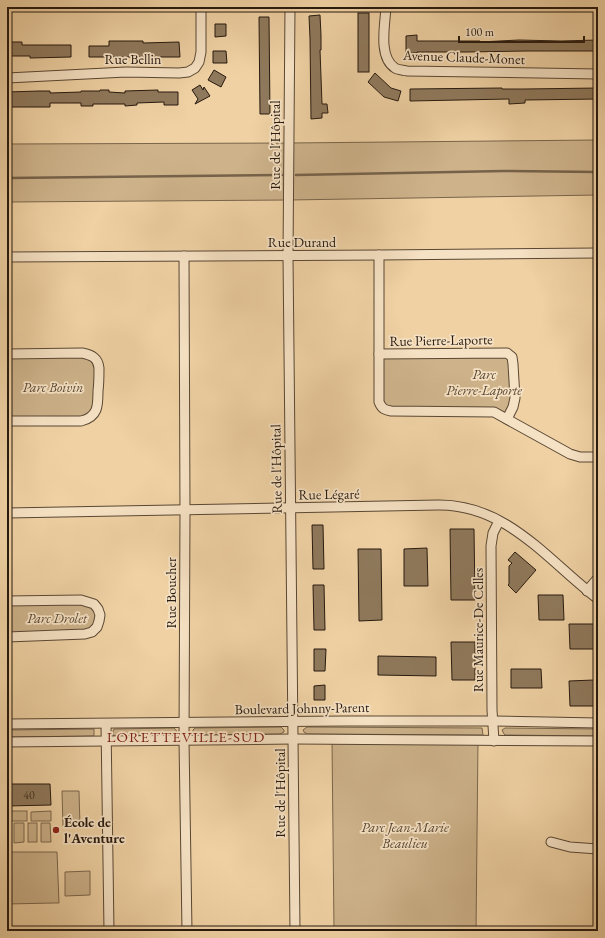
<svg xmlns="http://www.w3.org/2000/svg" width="605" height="938" font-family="'EB Garamond',serif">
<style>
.green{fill:#cdb28a;stroke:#7a664c}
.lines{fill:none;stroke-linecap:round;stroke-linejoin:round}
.stream{stroke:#76624a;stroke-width:2.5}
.building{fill:#8f795c;stroke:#27190f}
.minor-casing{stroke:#594734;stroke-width:11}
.minor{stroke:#f5e1c3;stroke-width:9}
.poi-dot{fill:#8f2418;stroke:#f5e1c3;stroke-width:1.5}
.labels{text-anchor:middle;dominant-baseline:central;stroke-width:3.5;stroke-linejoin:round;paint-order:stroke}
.number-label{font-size:12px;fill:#413122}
.street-label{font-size:14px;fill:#27190f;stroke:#f5e1c3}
.park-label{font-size:14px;font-style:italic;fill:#594734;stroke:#f5e1c3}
.poi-label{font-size:14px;font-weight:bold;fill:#27190f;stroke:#f5e1c3;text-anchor:start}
.neighbourhood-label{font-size:15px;letter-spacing:1px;fill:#7a1f14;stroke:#f5e1c3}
</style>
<rect width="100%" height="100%" fill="#efd1a3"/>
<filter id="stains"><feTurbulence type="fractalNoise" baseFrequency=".005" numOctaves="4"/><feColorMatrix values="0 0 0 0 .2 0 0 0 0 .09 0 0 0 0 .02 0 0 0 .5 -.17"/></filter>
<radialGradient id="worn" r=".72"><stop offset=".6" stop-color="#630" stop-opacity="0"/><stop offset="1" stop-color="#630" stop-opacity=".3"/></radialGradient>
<g class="green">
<polygon points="598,140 598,195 289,200 7,202 7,144 289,143"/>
<polygon points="82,353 98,362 92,416 7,421 7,354"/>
<polygon points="507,353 515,398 507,419 494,412 381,408 379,354"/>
<polygon points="81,600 98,609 92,632 7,637 7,601"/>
<polygon points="281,727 284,730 284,732 280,734 196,735 193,732 193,730 195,728"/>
<polygon points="307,727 482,728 483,735 307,734 304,732 303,730"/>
<polygon points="174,728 176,730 177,732 174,736 115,736 113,735 113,731 114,729 115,729"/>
<polygon points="505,728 598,729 598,736 505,735 504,734 502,730"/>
<polygon points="94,729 94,736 7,737 7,730"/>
<polygon points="332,740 478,741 476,931 334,931"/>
<polygon points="62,791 79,791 80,826 63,826"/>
<rect x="8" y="811" width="19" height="10"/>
<polygon points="51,811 51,821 31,821 31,812"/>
<rect x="7" y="823" width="4" height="19"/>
<polygon points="14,823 24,823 24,842 14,843"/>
<rect x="28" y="823" width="9" height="19"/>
<polygon points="41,823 50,823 51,842 41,842"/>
<polygon points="7,852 57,852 59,903 54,903 7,904"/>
<polygon points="90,871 90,895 65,896 65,872"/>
</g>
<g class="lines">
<g class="stream">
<polyline points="296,175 504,171 598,172"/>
<polyline points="7,178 282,175"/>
</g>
</g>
<g class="building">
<rect x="358" y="13" width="11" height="59"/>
<polygon points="320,15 321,35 321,50 320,50 322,104 327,104 328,113 322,113 322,118 311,119 310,38 309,16"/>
<polygon points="259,17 269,17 270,114 260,114"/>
<polygon points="215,24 226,24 226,36 215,37"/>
<polygon points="417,35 417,41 480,41 480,42 519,40 561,41 598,40 598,51 527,51 466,52 417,52 417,53 406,53 406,36"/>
<polygon points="109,41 143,41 143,43 179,42 180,57 89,57 89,46 109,46"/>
<polygon points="10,42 22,42 22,45 71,45 71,57 30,58 30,56 10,56"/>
<polygon points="213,51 226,51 227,63 213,63"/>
<polygon points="214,70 226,77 221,87 208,80"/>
<polygon points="375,73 391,88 401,91 398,101 384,97 368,82"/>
<polygon points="200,85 203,90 204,87 210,96 195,104 198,99 192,90"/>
<polygon points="502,88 502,89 524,89 598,88 598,99 525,100 525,103 509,104 509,99 410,101 410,89"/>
<polygon points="100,90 109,90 109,92 125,93 125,91 158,90 158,92 178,92 178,105 164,105 164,102 137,103 137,105 125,106 125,104 93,104 93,106 81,106 81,103 50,103 50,107 7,107 7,92 39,91 50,91 50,93 81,92 81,91 100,91"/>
<polygon points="312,525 323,525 324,569 313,569"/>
<polygon points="450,529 474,529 475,600 451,600"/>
<polygon points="427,548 428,586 404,586 404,549"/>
<polygon points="358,549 381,549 382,620 359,621"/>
<polygon points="515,552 536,570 516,593 508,585 509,584 509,566 512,563 508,560"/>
<polygon points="313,585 324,585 325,630 314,630"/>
<polygon points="538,595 563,595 564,620 539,620"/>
<polygon points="569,624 594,624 595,649 570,649"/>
<polygon points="451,642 475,642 475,680 452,680"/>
<polygon points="314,649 326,649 325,671 314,671"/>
<polygon points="378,656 436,657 436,676 378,675"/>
<polygon points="511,669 541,669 542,688 511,688"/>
<polygon points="594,680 595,706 570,706 569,681"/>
<polygon points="325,685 325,700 314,700 314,686"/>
<polygon points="7,784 50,784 51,805 7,806"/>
</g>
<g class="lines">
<defs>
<g id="minor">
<polyline points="290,7 288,256 295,931"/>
<path d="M386,7C385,25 378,57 395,68C398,70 403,70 407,71L598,74"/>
<polyline points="7,78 126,72 179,73 188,72 195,68 199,62 201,52 201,7"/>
<path d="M379,255V402C382,409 385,410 391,411L494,412L570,454L580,457H598"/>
<polyline points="184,256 185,510 184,740 187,931"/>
<polyline points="7,257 379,255 598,253"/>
<path d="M7,354L82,353C92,355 98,358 99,368C99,376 99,384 98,391C98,406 98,417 81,421H7"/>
<polyline points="379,354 507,353 512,357 513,364 515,398 513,407 507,419"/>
<path d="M7,513L438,505C507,504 548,561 598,599"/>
<polyline points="587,591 598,578"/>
<polyline points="7,601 81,600 94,604 98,609 100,615 99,621 97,627 92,632 85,634 7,637"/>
<polyline points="7,724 346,721 493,721 598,723"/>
<polyline points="106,724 109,931"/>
<polyline points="494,741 492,710 491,546 493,533 499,521"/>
<polyline points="7,742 294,739 598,741"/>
<polyline points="551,842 570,847 598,849"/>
</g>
</defs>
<use href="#minor" class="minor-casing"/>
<use href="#minor" class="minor"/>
</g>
<circle class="poi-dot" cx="56" cy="830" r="4"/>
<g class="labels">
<g class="number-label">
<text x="29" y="795">40</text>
</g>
<g class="street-label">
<text transform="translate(464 57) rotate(2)">Avenue Claude-Monet</text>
<text x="133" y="59">Rue Bellin</text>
<text transform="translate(275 145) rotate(-90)">Rue de l'Hôpital</text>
<text x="302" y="242">Rue Durand</text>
<text transform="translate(441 340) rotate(-1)">Rue Pierre-Laporte</text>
<text transform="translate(276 469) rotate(-91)">Rue de l'Hôpital</text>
<text transform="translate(329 494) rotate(-1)">Rue Légaré</text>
<text transform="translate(171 593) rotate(-90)">Rue Boucher</text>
<text transform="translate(478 630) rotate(-90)">Rue Maurice-De Celles</text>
<text transform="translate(302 708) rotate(-1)">Boulevard Johnny-Parent</text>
<text transform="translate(280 793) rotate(-90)">Rue de l'Hôpital</text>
</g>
<g class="park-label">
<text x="484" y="374">Parc<tspan x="484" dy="16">Pierre-Laporte</tspan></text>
<text x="53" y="387">Parc Boivin</text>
<text x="57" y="618">Parc Drolet</text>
<text x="405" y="827">Parc Jean-Marie<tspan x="405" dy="16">Beaulieu</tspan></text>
</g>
<g class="poi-label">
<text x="64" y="822">École de<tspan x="64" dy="16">l'Aventure</tspan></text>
</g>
<g class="neighbourhood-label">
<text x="186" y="736">LORETTEVILLE-SUD</text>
</g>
</g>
<rect width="605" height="938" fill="none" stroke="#efd1a3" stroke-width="24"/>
<rect x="8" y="8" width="589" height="922" fill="none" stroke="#27190f" stroke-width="2"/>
<rect x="12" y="12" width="581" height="914" fill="none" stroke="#27190f"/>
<path d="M459 36v6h125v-6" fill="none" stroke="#27190f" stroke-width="2"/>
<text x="465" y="36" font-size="12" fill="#27190f" stroke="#f5e1c3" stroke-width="3" paint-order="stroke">100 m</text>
<rect width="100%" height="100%" filter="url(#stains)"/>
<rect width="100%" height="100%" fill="url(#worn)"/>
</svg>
